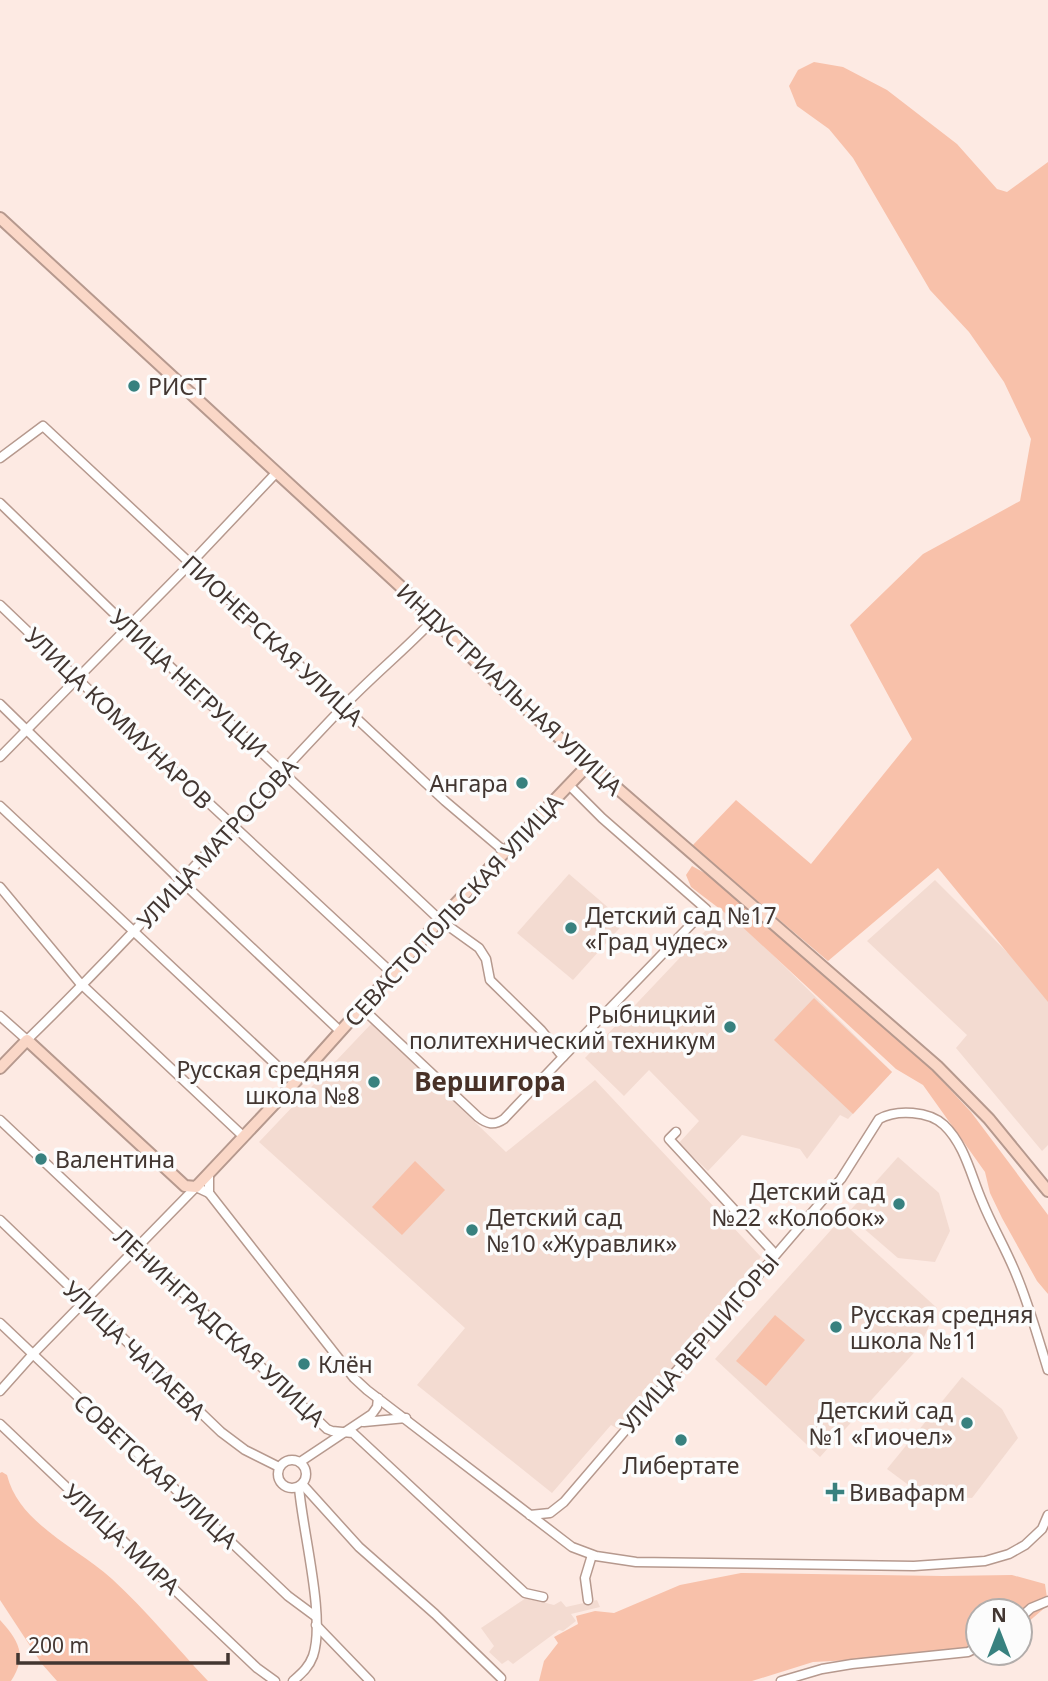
<svg xmlns="http://www.w3.org/2000/svg" width="1048" height="1681" font-family="'Noto Sans',sans-serif">
<style>
.built{fill:#f3dbd1}
.green{fill:#f8c1aa}
.lines{fill:none;stroke-linecap:round;stroke-linejoin:round}
.street-casing{stroke:#b6998e;stroke-width:11}
.secondary-casing{stroke:#b6998e;stroke-width:14}
.street{stroke:#fff;stroke-width:8}
.secondary{stroke:#fad7c7;stroke-width:10}
.poi-dot{fill:#38817f;stroke:#fcfcfc;stroke-width:2.5}
.labels{text-anchor:middle;dominant-baseline:central;stroke-width:7;stroke-linejoin:round;paint-order:stroke}
.poi-label{font-size:23px;fill:#423631;stroke:#fcfcfc;text-anchor:start}
.street-label{font-size:23px;fill:#423631;stroke:#fcfcfc}
.quarter-label{font-size:26px;font-weight:bold;fill:#483127;stroke:#fcfcfc}
</style>
<rect width="100%" height="100%" fill="#fdeae3"/>
<g class="built">
<polygon points="569,874 625,922 573,980 517,933"/>
<polygon points="935,880 1037,982 1048,997 1048,1145 1042,1151 956,1048 967,1035 867,941"/>
<polygon points="726,909 892,1072 848,1119 840,1115 807,1159 800,1149 742,1135 708,1171 679,1143 699,1121 649,1070 624,1096 585,1058"/>
<polygon points="372,1023 506,1152 595,1080 761,1257 743,1278 737,1292 644,1401 639,1403 618,1429 611,1425 552,1493 417,1385 465,1328 259,1142"/>
<polygon points="898,1157 939,1193 950,1231 935,1262 898,1258 847,1214"/>
<polygon points="840,1220 937,1308 920,1346 820,1457 715,1359"/>
<polygon points="962,1377 1002,1409 1018,1438 972,1498 922,1495 887,1469"/>
<polygon points="526,1598 554,1605 561,1601 566,1607 597,1600 600,1607 571,1614 576,1621 563,1631 559,1630 513,1664 508,1660 502,1664 489,1652 494,1646 481,1628"/>
</g>
<g class="green">
<polygon points="814,62 843,67 887,90 957,144 997,189 1007,192 1048,162 1048,1002 938,868 828,961 692,846 736,800 811,864 912,739 850,625 923,554 1020,501 1031,439 1004,382 969,332 930,290 853,158 829,129 797,106 789,86 798,70"/>
<polygon points="692,866 712,877 920,1057 971,1112 1048,1215 1048,1294 1037,1281 1002,1218 990,1193 985,1172 923,1085 896,1069 737,922 691,887 686,875"/>
<polygon points="814,998 892,1072 853,1114 774,1040"/>
<polygon points="415,1161 445,1190 402,1235 372,1207"/>
<polygon points="775,1315 805,1340 766,1386 736,1361"/>
<path d="M2,1472L7,1475C19,1524 77,1547 112,1579C146,1610 176,1647 208,1681H57L42,1664L0,1600V1473Z"/>
<polygon points="741,1573 943,1576 1012,1575 1045,1584 1048,1605 1020,1629 1020,1611 978,1611 978,1644 965,1648 891,1658 813,1662 752,1681 539,1681 544,1661 558,1643 554,1637 578,1624 576,1616 595,1611 614,1613 680,1585"/>
<path d="M0,1620C18,1640 28,1655 11,1681H0Z"/>
</g>
<g class="lines">
<defs>
<g id="street">
<polyline points="0,458 43,426 445,801 504,851"/>
<path d="M0,503L127,626L440,920L479,948L486,959L490,980L541,1030L563,1057L504,1119C494,1126 487,1124 478,1117L362,1008"/>
<polyline points="0,605 156,754 393,974"/>
<polyline points="0,704 180,880 340,1031"/>
<polyline points="0,757 191,563 276,473"/>
<polyline points="0,806 288,1076 296,1081"/>
<polyline points="0,887 79,982 244,1137"/>
<path d="M0,1016L27,1040C137,933 237,818 342,708C371,677 405,650 434,619"/>
<polyline points="563,1057 706,909 602,818 569,785"/>
<polyline points="0,1120 327,1429 332,1431 353,1433 525,1593 543,1597"/>
<polyline points="676,1132 669,1139 775,1254"/>
<polyline points="209,1176 209,1193 354,1378 367,1390 572,1547 596,1556 636,1562 914,1566 985,1561 1009,1554 1025,1545 1042,1529 1048,1515"/>
<polyline points="0,1220 221,1432 245,1450 279,1467"/>
<polyline points="0,1323 288,1596 315,1616"/>
<polyline points="0,1391 33,1354 196,1187 209,1193"/>
<polyline points="364,1422 406,1418"/>
<polyline points="0,1424 257,1668 275,1681"/>
<circle cx="292" cy="1474" r="14"/>
<polyline points="300,1462 372,1414 377,1407 378,1398"/>
<polyline points="302,1484 359,1547 435,1614 501,1678"/>
<path d="M530,1515L550,1513L564,1502L821,1202L841,1179L879,1119C897,1109 929,1111 944,1125C965,1145 971,1176 982,1201C992,1226 1006,1249 1016,1274C1029,1305 1038,1338 1048,1370"/>
<polyline points="588,1600 585,1578 592,1555"/>
<polyline points="1020,1618 1031,1608 1048,1601"/>
<polyline points="316,1625 370,1681"/>
<path d="M293,1681C302,1673 309,1667 313,1656C326,1618 302,1529 299,1487"/>
<polyline points="781,1681 822,1669 852,1664 968,1652 978,1647"/>
</g>
<g id="secondary">
<polyline points="0,218 412,597 502,688 937,1066 989,1119 1048,1191"/>
<polyline points="0,1068 27,1040 185,1186 196,1187 296,1081 440,920 589,764"/>
</g>
</defs>
<use href="#street" class="street-casing"/>
<use href="#secondary" class="secondary-casing"/>
<use href="#street" class="street"/>
<use href="#secondary" class="secondary"/>
</g>
<g class="poi-dot">
<circle cx="134" cy="386" r="7"/>
<circle cx="522" cy="783" r="7"/>
<circle cx="571" cy="928" r="7"/>
<circle cx="730" cy="1027" r="7"/>
<circle cx="374" cy="1082" r="7"/>
<circle cx="41" cy="1159" r="7"/>
<circle cx="899" cy="1204" r="7"/>
<circle cx="472" cy="1230" r="7"/>
<circle cx="836" cy="1327" r="7"/>
<circle cx="304" cy="1364" r="7"/>
<circle cx="967" cy="1423" r="7"/>
<circle cx="681" cy="1440" r="7"/>
<path d="M831.5 1481.5h7v7h7v7h-7v7h-7v-7h-7v-7h7z"/>
</g>
<g class="labels">
<g class="poi-label">
<text x="148" y="386">РИСТ</text>
<text x="508" y="783" text-anchor="end">Ангара</text>
<text x="585" y="915">Детский сад №17<tspan x="585" dy="26">«Град чудес»</tspan></text>
<text x="716" y="1014" text-anchor="end">Рыбницкий<tspan x="716" dy="26">политехнический техникум</tspan></text>
<text x="360" y="1069" text-anchor="end">Русская средняя<tspan x="360" dy="26">школа №8</tspan></text>
<text x="55" y="1159">Валентина</text>
<text x="885" y="1191" text-anchor="end">Детский сад<tspan x="885" dy="26">№22 «Колобок»</tspan></text>
<text x="486" y="1217">Детский сад<tspan x="486" dy="26">№10 «Журавлик»</tspan></text>
<text x="850" y="1314">Русская средняя<tspan x="850" dy="26">школа №11</tspan></text>
<text x="318" y="1364">Клён</text>
<text x="953" y="1410" text-anchor="end">Детский сад<tspan x="953" dy="26">№1 «Гиочел»</tspan></text>
<text x="681" y="1465" text-anchor="middle">Либертате</text>
<text x="849" y="1492">Вивафарм</text>
</g>
<g class="street-label">
<text transform="translate(273 640) rotate(43)">ПИОНЕРСКАЯ УЛИЦА</text>
<text transform="translate(189 683) rotate(43)">УЛИЦА НЕГРУЦЦИ</text>
<text transform="translate(510 689) rotate(43)">ИНДУСТРИАЛЬНАЯ УЛИЦА</text>
<text transform="translate(119 718) rotate(44)">УЛИЦА КОММУНАРОВ</text>
<text transform="translate(217 843) rotate(-47)">УЛИЦА МАТРОСОВА</text>
<text transform="translate(453 910) rotate(-47)">СЕВАСТОПОЛЬСКАЯ УЛИЦА</text>
<text transform="translate(220 1327) rotate(43)">ЛЕНИНГРАДСКАЯ УЛИЦА</text>
<text transform="translate(699 1343) rotate(-49)">УЛИЦА ВЕРШИГОРЫ</text>
<text transform="translate(135 1350) rotate(44)">УЛИЦА ЧАПАЕВА</text>
<text transform="translate(156 1471) rotate(43)">СОВЕТСКАЯ УЛИЦА</text>
<text transform="translate(122 1539) rotate(43)">УЛИЦА МИРА</text>
</g>
<g class="quarter-label">
<text x="490" y="1081">Вершигора</text>
</g>
</g>
<g transform="translate(999 1632)"><circle r="33" fill="#fcfcfc" stroke="#b2adab" stroke-width="2"/>
<path d="M0-5L12 26L0 18L-12 26Z" fill="#38817f"/>
<text y="-10" font-size="19" font-weight="bold" text-anchor="middle" fill="#423631">N</text>
</g>
<path d="M18 1653v10h210v-10" fill="none" stroke="#423631" stroke-width="3.5"/>
<text x="28" y="1653" font-size="21" fill="#423631" stroke="#fcfcfc" stroke-width="5" paint-order="stroke">200 m</text>
</svg>
